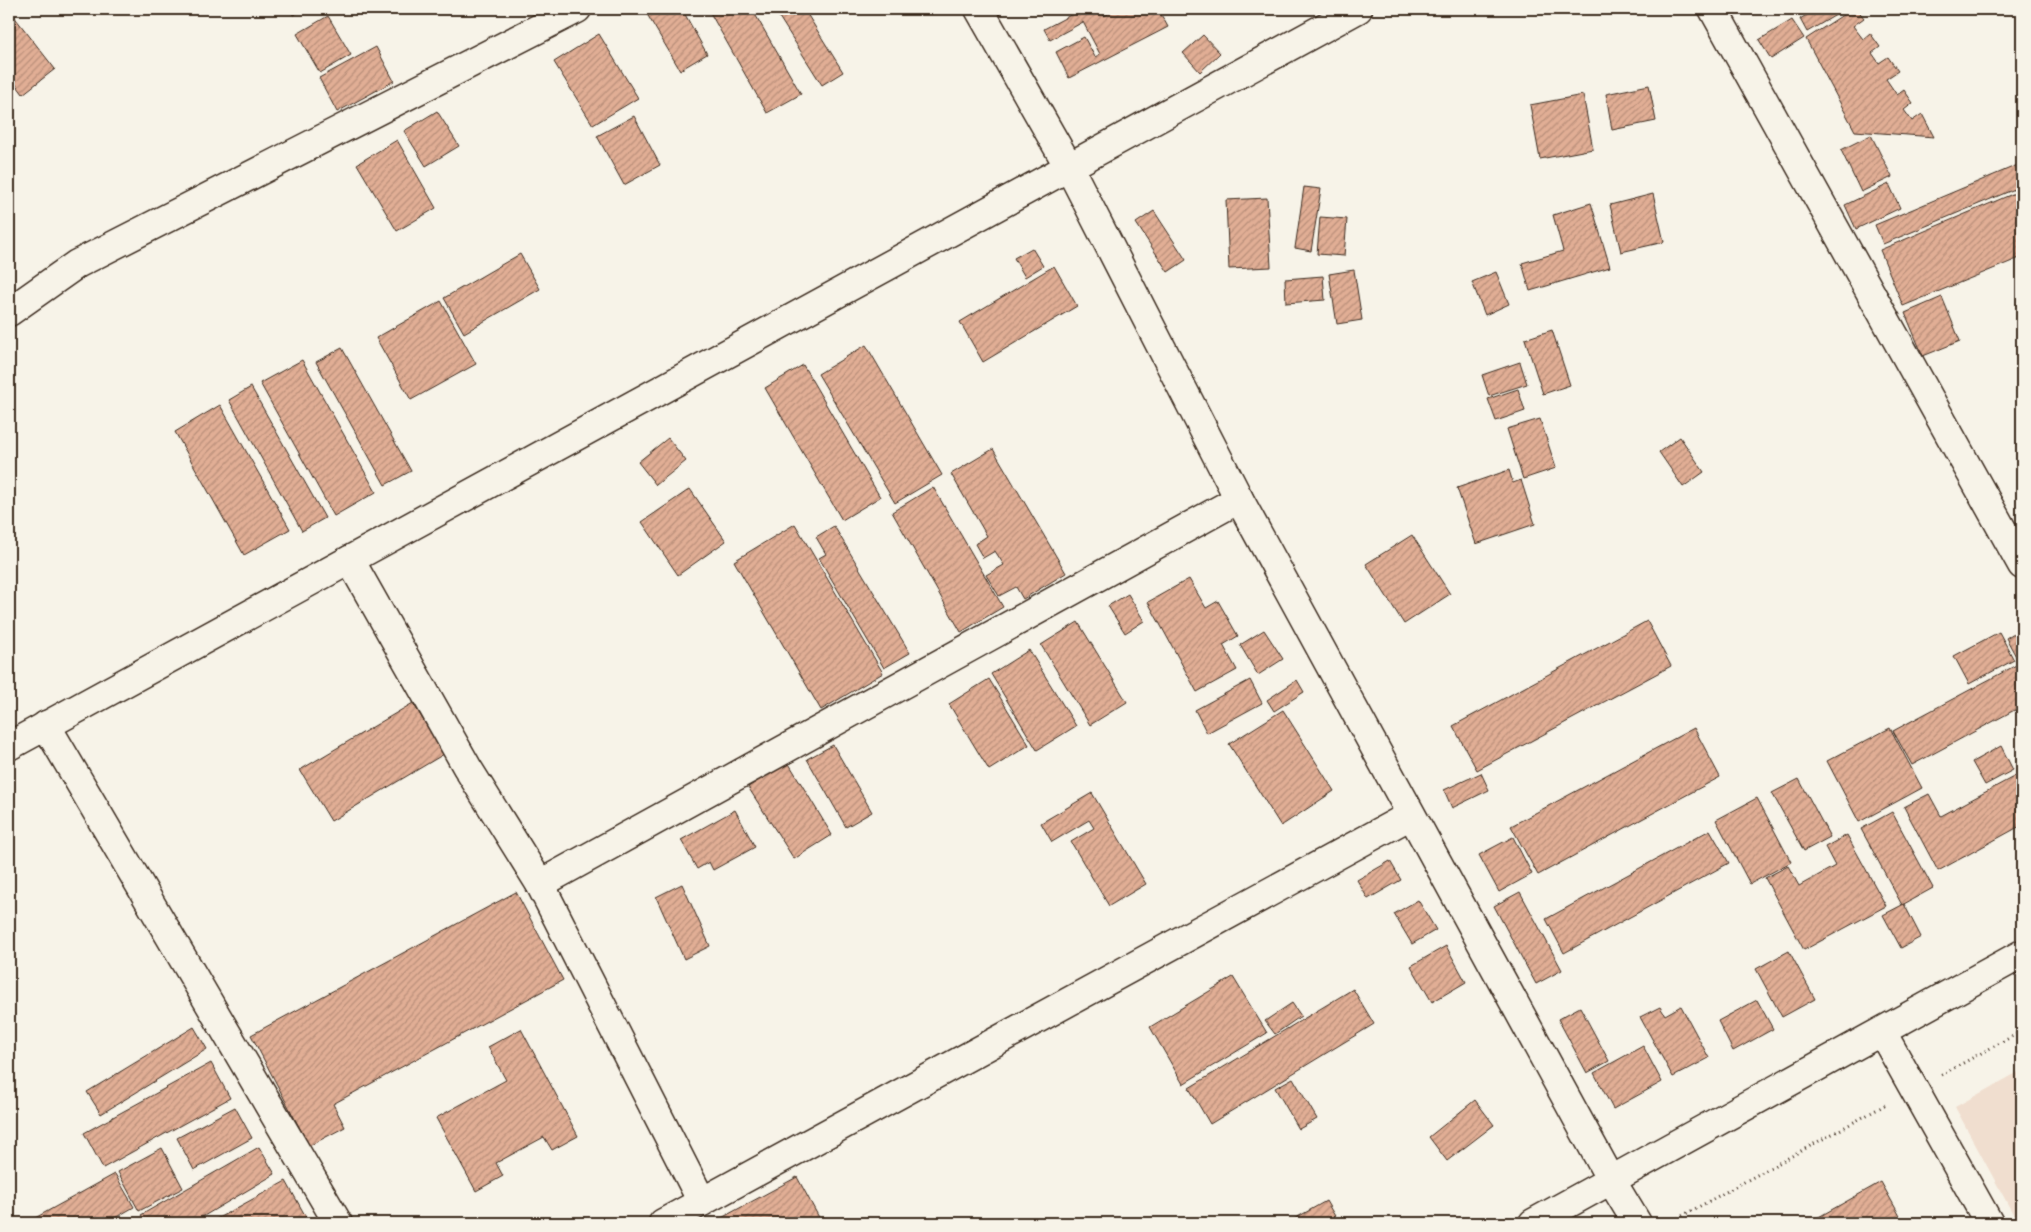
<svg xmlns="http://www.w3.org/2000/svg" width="2031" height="1232" font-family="Mynerve,sans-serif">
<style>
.built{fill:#f0decf}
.building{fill:url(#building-hatch);stroke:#3b2a1e}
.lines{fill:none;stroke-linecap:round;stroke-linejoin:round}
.minor-casing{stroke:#3b2a1e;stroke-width:31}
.tertiary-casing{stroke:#3b2a1e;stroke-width:31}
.path{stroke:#3b2a1e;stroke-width:3;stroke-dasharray:1 4;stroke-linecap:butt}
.minor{stroke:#f7f3e8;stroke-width:28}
.tertiary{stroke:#f7f3e8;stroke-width:28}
</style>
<defs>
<pattern id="building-hatch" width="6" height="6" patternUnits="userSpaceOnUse" patternTransform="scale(1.25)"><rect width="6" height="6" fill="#e1ae95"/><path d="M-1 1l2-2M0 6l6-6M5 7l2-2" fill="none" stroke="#b88e79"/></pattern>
</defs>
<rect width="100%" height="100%" fill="#f7f3e8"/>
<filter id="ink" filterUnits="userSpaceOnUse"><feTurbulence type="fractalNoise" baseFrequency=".02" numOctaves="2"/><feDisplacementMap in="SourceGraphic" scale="10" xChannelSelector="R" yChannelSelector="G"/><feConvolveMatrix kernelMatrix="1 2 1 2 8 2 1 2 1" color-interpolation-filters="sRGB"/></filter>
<g filter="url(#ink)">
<polygon class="built" points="2022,1070 2022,1223 2018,1223 1955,1107"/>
<g class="building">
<polygon points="290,9 306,9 293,15"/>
<polygon points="644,9 682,9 707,54 680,70"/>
<polygon points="708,9 752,9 801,94 767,113"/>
<polygon points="774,9 804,9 843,72 822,85"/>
<polygon points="1082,9 1100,9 1104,16 1108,14 1105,9 1158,9 1168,27 1069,78 1056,52 1084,37 1095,57 1100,54 1083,22 1050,40 1044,29"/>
<polygon points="1816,9 1846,9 1807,32 1800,19"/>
<polygon points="1852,9 1857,9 1864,18 1853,26 1863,39 1870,33 1880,47 1872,53 1879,63 1888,57 1898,71 1886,79 1897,95 1904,90 1913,103 1904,110 1912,121 1922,114 1934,137 1855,131 1806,39"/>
<polygon points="9,10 55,69 23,94 9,75"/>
<polygon points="328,16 351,55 320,73 297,34"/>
<polygon points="1792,20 1804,38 1771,59 1759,40"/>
<polygon points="599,34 638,98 593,125 554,62"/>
<polygon points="1203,35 1220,53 1200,72 1183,53"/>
<polygon points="376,47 394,81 337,112 319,78"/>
<polygon points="1649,85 1656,121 1612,130 1606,94"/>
<polygon points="1583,95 1593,149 1540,159 1530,105"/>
<polygon points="437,111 459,146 426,166 404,131"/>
<polygon points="634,116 660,165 624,185 597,136"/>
<polygon points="1871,135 1892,177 1861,192 1841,150"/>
<polygon points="397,140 436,208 397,231 357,164"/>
<polygon points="2020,164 2022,186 1883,244 1875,225"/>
<polygon points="1889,184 1900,208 1856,229 1845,205"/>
<polygon points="1304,187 1321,189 1311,251 1295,248"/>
<polygon points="2022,190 2022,257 1903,306 1880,250"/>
<polygon points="1653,194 1664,242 1621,252 1610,205"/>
<polygon points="1267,198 1271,267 1229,269 1226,200"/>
<polygon points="1591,203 1610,267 1530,291 1522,263 1563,251 1553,215"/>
<polygon points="1154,211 1186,260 1168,272 1136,223"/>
<polygon points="1320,217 1347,219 1344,256 1317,254"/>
<polygon points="1032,248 1043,266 1025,277 1014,258"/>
<polygon points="520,254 540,289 464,333 444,298"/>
<polygon points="1054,266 1077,306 983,362 960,322"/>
<polygon points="1354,270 1362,320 1337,324 1329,274"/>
<polygon points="1496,272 1509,304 1485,315 1472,282"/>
<polygon points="1323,276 1325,300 1286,303 1285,279"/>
<polygon points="1942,297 1960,341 1923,356 1905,313"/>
<polygon points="441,301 476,364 411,400 376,338"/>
<polygon points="1552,330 1570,385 1543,394 1525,339"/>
<polygon points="866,345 942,475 895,503 818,374"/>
<polygon points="342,348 411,471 385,485 316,362"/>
<polygon points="302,360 376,492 334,516 260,383"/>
<polygon points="1520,362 1527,384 1489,396 1482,375"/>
<polygon points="803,365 880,497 842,520 765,388"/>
<polygon points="251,387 325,518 302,531 229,400"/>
<polygon points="1518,389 1525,411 1496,421 1488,399"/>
<polygon points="220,405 290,529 244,555 175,432"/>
<polygon points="1540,419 1556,468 1523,479 1507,429"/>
<polygon points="1680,437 1704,472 1683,487 1659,452"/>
<polygon points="668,438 686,461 656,485 638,462"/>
<polygon points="993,449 1066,573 1023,599 1016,587 999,596 986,575 1004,565 995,551 983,558 975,544 987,536 951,474"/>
<polygon points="1509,470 1513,483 1521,480 1535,524 1476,544 1457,488"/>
<polygon points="933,487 1003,607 961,632 892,512"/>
<polygon points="690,489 726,541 678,575 642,522"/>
<polygon points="795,524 883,673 821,710 734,561"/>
<polygon points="834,526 910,653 884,668 819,558 826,554 816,537"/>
<polygon points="1412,535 1450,594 1404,624 1366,564"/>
<polygon points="1189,579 1206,608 1218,601 1238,636 1223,645 1237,670 1197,692 1148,602"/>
<polygon points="1128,594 1144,621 1125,633 1108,606"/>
<polygon points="1647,621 1671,666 1477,770 1453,726"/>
<polygon points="1078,622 1127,702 1090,725 1041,645"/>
<polygon points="2022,628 2022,660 2019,662 2006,638"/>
<polygon points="1264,630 1283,659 1258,675 1240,645"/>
<polygon points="1999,632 2014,660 1969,684 1954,656"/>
<polygon points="1029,650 1076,726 1037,750 991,674"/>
<polygon points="2022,662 2022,706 1912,765 1893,731"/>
<polygon points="989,679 1029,745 989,770 949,704"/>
<polygon points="1250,680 1262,703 1207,733 1195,710"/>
<polygon points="1297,680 1304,692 1274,711 1267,700"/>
<polygon points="413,703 444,754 331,821 300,770"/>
<polygon points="1283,710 1334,791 1281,826 1229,744"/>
<polygon points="2022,722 2022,737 2016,725"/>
<polygon points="1694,728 1720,777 1538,875 1511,826"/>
<polygon points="1890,728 1922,788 1859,822 1827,761"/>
<polygon points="833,745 872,812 846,827 807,759"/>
<polygon points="2001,746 2013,770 1985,785 1972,762"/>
<polygon points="788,762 832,835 794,859 748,787"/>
<polygon points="1481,773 1489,790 1452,808 1444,790"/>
<polygon points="2019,774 2022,780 2022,825 1938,871 1904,807 1929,794 1941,816"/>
<polygon points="1799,779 1830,837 1804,851 1772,793"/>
<polygon points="1092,793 1146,884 1109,906 1071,842 1094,828 1089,820 1052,842 1041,823"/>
<polygon points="1757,798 1791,862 1750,884 1716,820"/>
<polygon points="735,810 755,847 713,870 709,862 697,869 681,840"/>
<polygon points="1892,812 1933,888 1902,905 1861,829"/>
<polygon points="1710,830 1729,863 1564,953 1546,919"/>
<polygon points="1847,835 1886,906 1804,950 1765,878 1788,866 1799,886 1835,866 1825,847"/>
<polygon points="1513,837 1532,874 1499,892 1479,855"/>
<polygon points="1390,861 1401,880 1368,899 1357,880"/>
<polygon points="682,884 710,946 684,959 656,897"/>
<polygon points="516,892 563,980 333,1104 345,1127 309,1146 251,1035"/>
<polygon points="1520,892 1562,970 1536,984 1494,906"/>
<polygon points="1418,900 1436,930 1412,944 1394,914"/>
<polygon points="1904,904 1921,937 1901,948 1883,915"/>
<polygon points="1446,946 1466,982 1432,1002 1411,966"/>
<polygon points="1789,951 1815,999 1782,1017 1756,969"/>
<polygon points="1233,977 1267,1033 1183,1084 1150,1027"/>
<polygon points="1353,989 1374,1024 1210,1124 1189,1088"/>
<polygon points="1757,1000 1773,1029 1733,1051 1718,1021"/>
<polygon points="1292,1003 1301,1016 1275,1034 1265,1021"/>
<polygon points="1681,1006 1709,1058 1673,1077 1640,1017 1660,1007 1665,1015"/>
<polygon points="1580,1007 1609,1061 1587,1073 1558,1019"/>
<polygon points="194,1027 207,1049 101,1114 87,1092"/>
<polygon points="521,1029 578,1136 552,1150 544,1137 496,1163 503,1176 476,1191 436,1118 506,1080 488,1047"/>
<polygon points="1643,1046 1662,1082 1613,1109 1594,1073"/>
<polygon points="211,1063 230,1098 103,1168 84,1133"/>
<polygon points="1293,1078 1317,1119 1299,1129 1275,1088"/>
<polygon points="1475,1100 1494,1125 1447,1161 1429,1137"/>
<polygon points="235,1107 252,1138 194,1170 177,1138"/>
<polygon points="259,1147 275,1174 192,1223 146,1223 141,1215"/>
<polygon points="162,1148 183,1188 139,1211 118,1172"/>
<polygon points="115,1174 134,1207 106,1223 26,1223"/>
<polygon points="797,1177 822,1223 715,1223 714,1222"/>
<polygon points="286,1181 306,1217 294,1223 209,1223"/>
<polygon points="1881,1182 1901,1218 1891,1223 1808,1223"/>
<polygon points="1326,1201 1339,1223 1287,1223"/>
</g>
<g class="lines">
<defs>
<g id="minor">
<polyline points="979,9 1069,167 1239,499 1611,1180 1637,1223"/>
<polyline points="1713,9 2022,565"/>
<polyline points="9,312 77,264 577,9"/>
<polyline points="350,560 467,767 540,884 702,1202"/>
<polyline points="46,725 338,1223"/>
<polyline points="9,746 1358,9"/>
<polyline points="540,884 1239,499"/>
<polyline points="1882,1032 1989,1223"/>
<polyline points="663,1223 1411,815"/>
</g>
<polyline id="tertiary" points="1533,1223 2022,954"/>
</defs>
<use href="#minor" class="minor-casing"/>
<use href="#tertiary" class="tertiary-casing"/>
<g class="path">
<polyline points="1941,1075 2022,1031"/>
<polyline points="1669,1223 1887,1104"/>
</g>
<use href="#minor" class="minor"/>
<use href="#tertiary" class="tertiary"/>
</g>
</g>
<rect width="2031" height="1232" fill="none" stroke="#f7f3e8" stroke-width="30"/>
<rect x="15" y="15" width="2001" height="1202" fill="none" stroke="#3b2a1e" stroke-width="2" filter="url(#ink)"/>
</svg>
